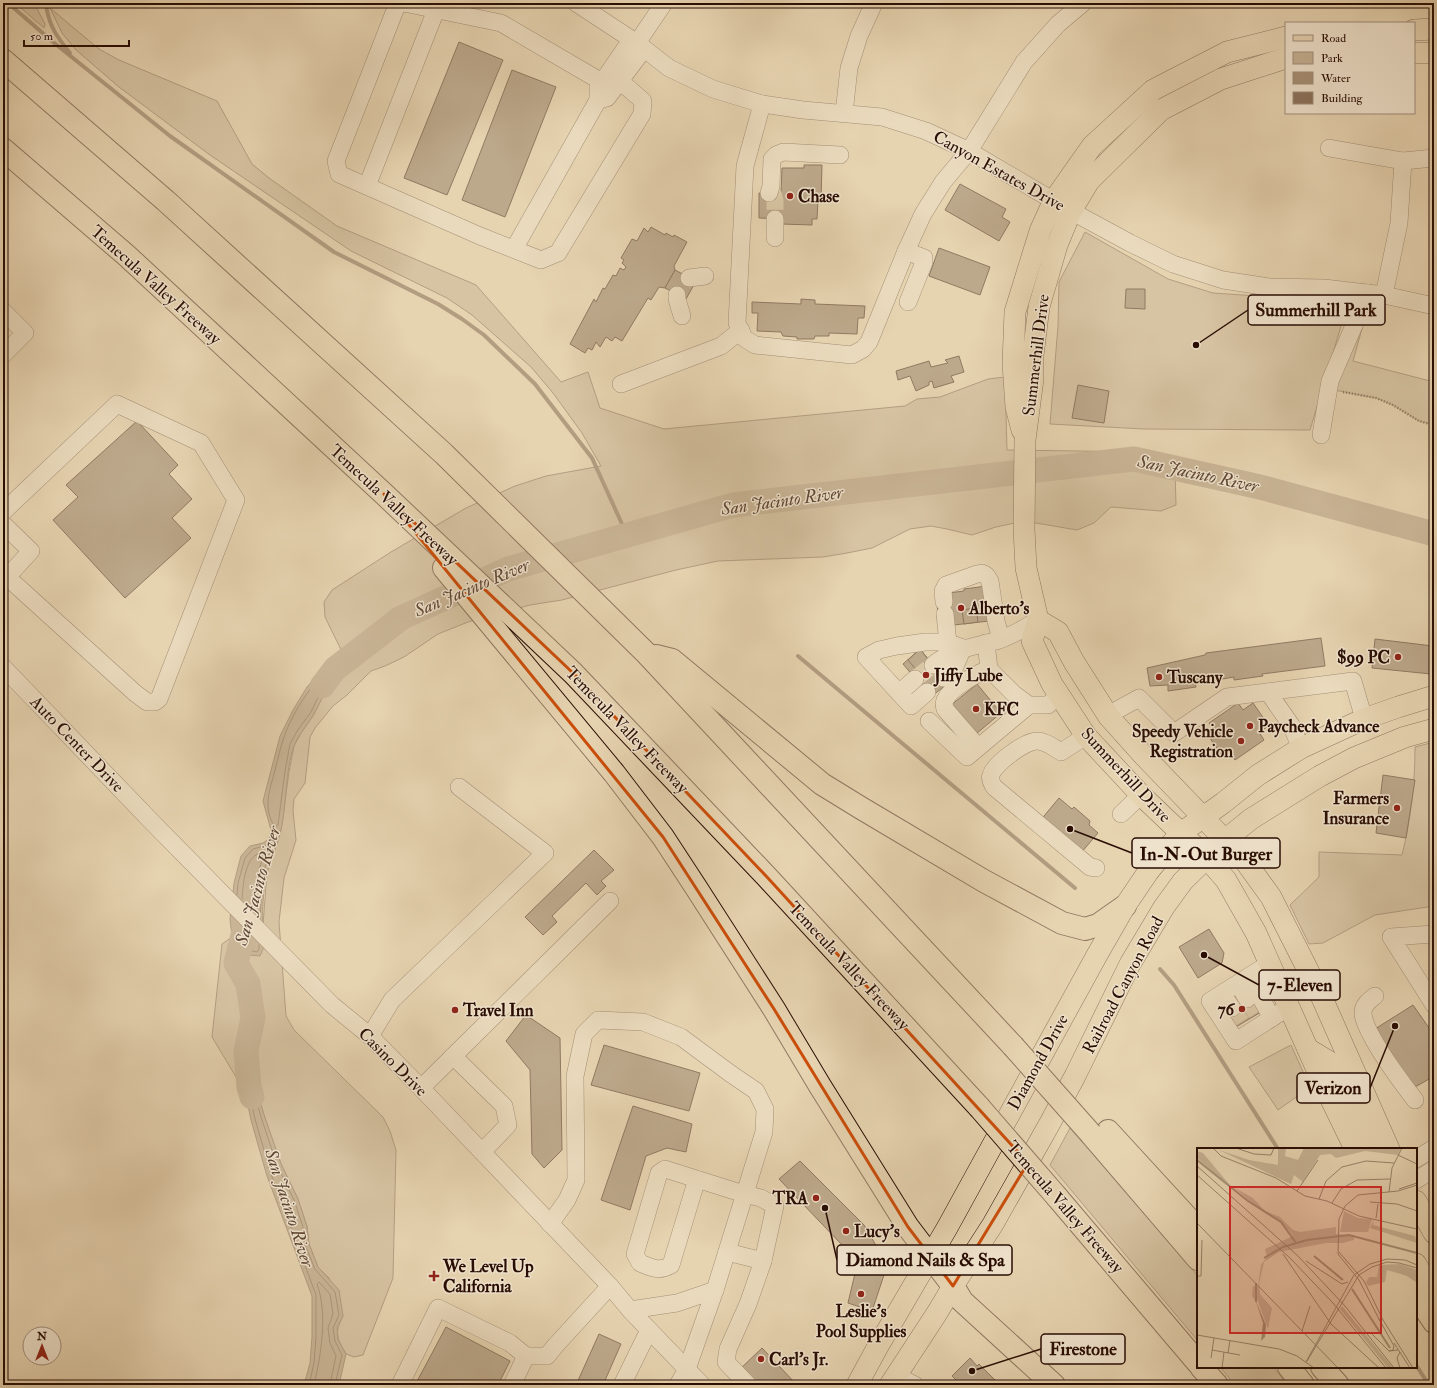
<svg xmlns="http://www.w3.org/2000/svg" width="1437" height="1388" font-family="'IM FELL Double Pica',serif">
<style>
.green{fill:#c6b193;stroke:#785f4b}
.water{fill:#a69075;stroke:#745c47}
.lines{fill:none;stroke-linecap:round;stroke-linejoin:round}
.shore{stroke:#684e3c;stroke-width:1}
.stream{stroke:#745c47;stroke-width:4}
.river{stroke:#a69075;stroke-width:25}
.building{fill:#8b745d;stroke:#290d03}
.minor-tunnel{stroke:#cab596;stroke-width:17;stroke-dasharray:17 8;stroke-linecap:butt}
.minor-casing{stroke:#583e2e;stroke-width:18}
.major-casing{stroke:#290d03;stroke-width:22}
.highway-casing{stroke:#290d03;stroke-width:24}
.path{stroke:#290d03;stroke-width:2.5;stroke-dasharray:1 2;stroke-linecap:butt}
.minor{stroke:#efe2cc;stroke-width:17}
.major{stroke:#e6d3b0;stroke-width:21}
.highway{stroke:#e6d3b0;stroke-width:22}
.highway-bridge-casing{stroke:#290d03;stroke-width:24;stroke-linecap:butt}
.highway-bridge{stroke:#e6d3b0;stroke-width:22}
.marked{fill:none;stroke:#cb4e0b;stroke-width:3;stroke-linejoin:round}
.poi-dot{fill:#8f2418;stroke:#efe2cc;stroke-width:1.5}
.labels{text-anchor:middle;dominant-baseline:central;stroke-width:3;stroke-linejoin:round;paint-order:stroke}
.street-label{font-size:17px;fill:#290d03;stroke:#efe2cc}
.poi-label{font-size:17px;font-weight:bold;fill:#290d03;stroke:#efe2cc;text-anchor:start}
.water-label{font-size:18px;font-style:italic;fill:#614836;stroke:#efe2cc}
.inset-river{fill:none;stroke:#a69075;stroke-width:2}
.inset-road{fill:none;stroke:#9a846b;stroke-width:1}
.view{fill:#d62828;fill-opacity:0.15;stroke:#d62828;stroke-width:2}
.inset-edge{fill:none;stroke:#290d03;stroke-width:2}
.leader{fill:none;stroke:#290d03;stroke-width:1.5}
.callout-dot{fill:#290d03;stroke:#efe2cc;stroke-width:1.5}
.callout{fill:#efe2cc;stroke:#290d03;stroke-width:1.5}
.callout-label{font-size:18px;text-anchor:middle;font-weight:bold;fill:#290d03}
</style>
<rect width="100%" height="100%" fill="#e6d3b0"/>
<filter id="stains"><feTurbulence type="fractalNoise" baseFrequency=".005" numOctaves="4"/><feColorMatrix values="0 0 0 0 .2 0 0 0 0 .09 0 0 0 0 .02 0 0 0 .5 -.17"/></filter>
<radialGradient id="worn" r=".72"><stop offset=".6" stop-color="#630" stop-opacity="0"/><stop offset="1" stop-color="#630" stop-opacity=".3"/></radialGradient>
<g class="green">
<polygon points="15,3 34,3 45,24 44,28"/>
<path d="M50,8L99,49L119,60L217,101L252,164L269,178L337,226L476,285L561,382L588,372L600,408L664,429L905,406L917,399L940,397L988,379L1005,377L1007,450L1149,452L1165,456L1175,468L1176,505L1161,511L1111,507L1094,523L1077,530L1036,523H1015L996,527L972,535L947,529L931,526L910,529L872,548L847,553L823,557L718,561L676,570L562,600L530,605L468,622L438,634L404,657L385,666L371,671L347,695L333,706L315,728L310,737L305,783L294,799L293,811L296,840L284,878L279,922L286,1016L294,1030L383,1117L390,1131L396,1150L393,1278L363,1355L354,1357L346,1354C337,1338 334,1333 343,1316L329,1278L318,1267L309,1244L307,1226L298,1199L281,1164L264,1115L256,1087L254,1072V1062L241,1067L245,1092L212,1037L222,944L232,937L241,949L263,925L267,873L281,830L289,772L294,746L301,733L314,714L325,691L339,673L349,666L325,617L324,602L332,590L391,552L466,508L515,486L546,476L601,466L582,433L553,393L531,367L472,315L447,298L351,251L210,155L119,87L75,49L62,33Z"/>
<polygon points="1085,232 1168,279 1213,293 1272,297 1347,306 1310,430 1144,429 1050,424 1058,326 1059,282"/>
<polygon points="1368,307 1353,361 1434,382 1434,425 1419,421 1393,405 1376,398 1329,389"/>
<path d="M1434,742V906L1375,915L1323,943L1309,944L1290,905L1319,877V852L1402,855C1411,819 1415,783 1415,747Z"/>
<polygon points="1291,1045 1310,1087 1278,1110 1249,1067"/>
<polygon points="1070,1128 1198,1276 1198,1341 1050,1165"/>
<polygon points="1220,1367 1273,1367 1288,1385 1235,1385"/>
</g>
<g class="water">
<path d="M344,657L349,666C331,679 325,693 315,712C309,724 299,733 294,746C285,771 287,803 281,830C278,845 270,859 267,873C261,898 263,925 263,949L260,956L249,955L241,949L232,937L230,919L234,883L241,856L250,846L263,843L269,839L271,830L263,801L280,736L293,710L307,687L327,665Z"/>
<polygon points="249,1062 254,1062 254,1072 256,1087 264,1115 281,1164 298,1199 307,1227 309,1244 318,1267 339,1290 343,1316 337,1327 338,1340 346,1354 339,1385 304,1385 310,1363 312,1337 312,1296 267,1176 251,1120 245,1092 241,1067"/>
</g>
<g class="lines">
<g class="shore">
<path d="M338,664L340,665L341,667L336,671L322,689L311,712L297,731L290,744L285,771L278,825L275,827C262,808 270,790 275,770C278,759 280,748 284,737C292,713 315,676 338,664Z"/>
<polyline points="237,895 238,883 245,858 253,849 271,844 272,846 263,873 260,918"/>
<path d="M242,899C243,885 245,854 262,853L264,855L258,872L255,913"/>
<path d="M235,919C235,924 234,932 236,936C240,944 248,951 257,952L259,949V945"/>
<polyline points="309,1385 314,1363 316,1337 316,1295 271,1174 255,1119 247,1082 249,1080 251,1081 261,1117 277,1165 294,1200 303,1227 305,1245 315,1269 335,1292 339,1315 333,1328 335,1341 342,1355 335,1385"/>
<path d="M314,1385C321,1355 328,1314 317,1284L319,1282L330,1294L333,1314L328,1328L330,1343L336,1356L330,1385"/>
</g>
<g class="stream">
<polyline points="8,3 53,42 170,136 334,252 438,304 462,319 484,335 535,384 592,458 627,535"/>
<path d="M46,5C49,26 57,37 70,53"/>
<polyline points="798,656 1075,888"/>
<polyline points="1160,969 1174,985 1278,1149"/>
<polyline points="1416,1365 1429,1385"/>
</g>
<g class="river">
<polyline points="322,686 335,669 401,618 508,569 733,505 1134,459 1260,487 1434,534"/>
<polyline points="248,915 236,963 248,984 253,1018 246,1051 249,1087 252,1097"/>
</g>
</g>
<g class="building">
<polygon points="459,42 503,60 447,195 404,178"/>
<polygon points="512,70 556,87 505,217 462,200"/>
<polygon points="804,165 822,165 821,200 818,200 817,219 812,219 812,225 781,224 781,219 759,218 759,193 781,193 782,168 804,168"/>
<polygon points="960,184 1006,209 1002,217 1010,222 999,241 945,210"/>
<polygon points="651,227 665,235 666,233 673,237 674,235 687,242 674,266 675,270 665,288 659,287 651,300 648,298 622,341 615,337 612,341 606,337 600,347 596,342 592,350 588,348 585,353 570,344 594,299 596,302 603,288 605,289 613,275 616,276 620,268 624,270 626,267 622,263 624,260 621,258 632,239 637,241 644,228 648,232"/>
<polygon points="939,248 990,267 980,295 929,276"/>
<polygon points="675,270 696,281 686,299 665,288"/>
<polygon points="1126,289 1145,289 1145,309 1125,308"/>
<polygon points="801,299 815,300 815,304 865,306 864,318 858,318 857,334 829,333 829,336 815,336 814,339 797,339 797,337 783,336 781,332 757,331 758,313 752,313 752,302 801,304"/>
<polygon points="959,356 964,372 951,376 954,382 934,388 932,381 929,382 929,385 916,391 910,376 898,380 896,371 929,361 931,367 948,363 945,360"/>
<polygon points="1078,385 1109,391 1104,423 1072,418"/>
<polygon points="137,421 178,465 169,474 192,499 172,518 191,538 125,598 53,520 78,497 66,485"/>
<polygon points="987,586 989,621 954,625 938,615 937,603 949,593 964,591 964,589"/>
<polygon points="976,608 978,622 964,624 962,610"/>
<polygon points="1321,638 1325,666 1262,674 1263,676 1234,680 1234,677 1206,682 1206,679 1195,681 1196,687 1168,691 1168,685 1150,686 1147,668 1205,655 1206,653"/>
<polygon points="1375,639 1433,646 1431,674 1372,668"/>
<polygon points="920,649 948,683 931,697 903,664"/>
<polygon points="920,649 930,662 918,672 908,660"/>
<polygon points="977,684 1001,713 976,734 951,705"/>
<polygon points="1238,703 1243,710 1253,703 1269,726 1259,732 1264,740 1235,760 1230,753 1223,757 1207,734 1214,729 1209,723"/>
<polygon points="1383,775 1415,780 1406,838 1376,833"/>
<polygon points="1059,798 1072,809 1074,807 1090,821 1089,825 1098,833 1080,854 1039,822"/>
<polygon points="594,850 614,870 601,881 606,886 597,895 586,883 552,916 557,922 543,935 525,917"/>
<polygon points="1209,929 1224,953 1222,963 1198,978 1179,947"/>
<polygon points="1256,993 1266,1009 1229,1031 1220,1015"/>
<polygon points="1413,1005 1434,1035 1434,1076 1417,1086 1408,1085 1375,1029"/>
<polygon points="526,1015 560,1038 562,1150 544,1168 532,1154 530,1070 506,1041"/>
<polygon points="604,1045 700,1073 689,1111 591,1085"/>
<polygon points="633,1106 692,1124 686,1152 667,1148 646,1156 630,1210 601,1200"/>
<polygon points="800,1161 864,1225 881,1254 885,1272 872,1311 848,1303 857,1265 843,1246 779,1179"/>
<polygon points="446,1327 510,1361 498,1385 415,1385"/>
<polygon points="599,1334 621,1344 603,1385 576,1385"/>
<polygon points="762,1348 797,1385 753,1385 739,1370"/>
<polygon points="970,1358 977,1366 979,1364 1000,1385 961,1385 952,1376"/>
</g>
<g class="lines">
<g class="minor-tunnel">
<polyline points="773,193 775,201 775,219"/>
<polyline points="915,679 933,665"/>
<polyline points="1247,999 1257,1014"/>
<polyline points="1232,1008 1242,1023"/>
</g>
<defs>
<g id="minor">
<polyline points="576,3 637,43 669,68 713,89 762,104 803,110 882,117 926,131 969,151 1071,211 1130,243 1173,264 1223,280 1269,287 1324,288 1384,295 1434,306"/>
<polyline points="631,40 598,88 598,100 607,98 644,49"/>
<polyline points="637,43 664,3"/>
<polyline points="602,82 501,23 404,3 397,5 336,161 339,174 480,236 541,260 558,253 642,114 643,101 620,81"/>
<polyline points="762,104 745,166 737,323 744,338 755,345 852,355 863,349 869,342 906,251 923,214 943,182 969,151 1024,62 1058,24 1083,3"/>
<polyline points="844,113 849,68 859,36 874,3"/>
<polyline points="1329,148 1403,161 1434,158"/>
<polyline points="367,186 436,10"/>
<polyline points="769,193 771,186 772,159 776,155 783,152 840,155"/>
<polyline points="775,238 775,219"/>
<polyline points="514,249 598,100"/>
<polyline points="906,251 924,258 924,262 908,302"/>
<polyline points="689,278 705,276"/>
<polyline points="677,295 677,299 682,316"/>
<polyline points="1384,295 1399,223 1403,161"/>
<polyline points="3,311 25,333 3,355"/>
<polyline points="621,384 721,346 741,330"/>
<polyline points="1321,435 1330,381 1368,293"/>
<polyline points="3,512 117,404 201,443 236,500 159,699 155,702 147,702 135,693 7,577 3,580"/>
<polyline points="3,524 31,551 7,577"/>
<polyline points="944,602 943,591 946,585 977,574 982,573 986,575 990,581 996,621 1001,639"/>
<polyline points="945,614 948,643"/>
<polyline points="986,643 989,669 1014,694 1029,705 1048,705 1059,695"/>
<path d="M933,665C953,648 975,647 999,640C1012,636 1026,627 1038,620"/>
<polyline points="3,667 150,820 332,1005 370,1036 421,1088 610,1286 630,1310 702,1385"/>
<polyline points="944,678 954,669 963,648"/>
<polyline points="927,692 911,706 866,657 879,650 897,646 925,642 946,642 963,648"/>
<polyline points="1268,692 1291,725 1301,748"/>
<polyline points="899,693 915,679"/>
<polyline points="1109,717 1117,710 1139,698 1174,733 1227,697 1353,681 1364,719"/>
<polyline points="929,721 967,757 1029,705"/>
<path d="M1086,736L1061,752C1054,748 1046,741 1037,741C1025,741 994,764 991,775C989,780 992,783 994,787L1090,867L1096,868"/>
<path d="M978,747L945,709C944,706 944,703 945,700C950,688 978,673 989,669"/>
<polyline points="1121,814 1141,795"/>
<polyline points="1434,934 1391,937 1434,1005"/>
<polyline points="1270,963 1210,1001 1236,1041 1289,1007"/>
<polyline points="1249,977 1272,1018"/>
<polyline points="1238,984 1247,999"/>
<polyline points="1222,994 1232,1008"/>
<path d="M1375,996C1370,1000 1363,1004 1363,1013C1364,1033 1402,1083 1415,1100"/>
<polyline points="370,1036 392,1000 545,853 459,787"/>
<polyline points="453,1056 504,1106 508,1125 482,1152"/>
<polyline points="421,1088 610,901"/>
<polyline points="1416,1159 1434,1148"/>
<path d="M697,1179L671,1265C659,1272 652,1268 640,1263L635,1254L659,1173L665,1169L744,1194L761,1198L775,1206L763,1261L727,1252"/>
<polyline points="1416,1180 1434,1169"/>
<polyline points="550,1224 567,1200 576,1180 575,1076 584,1034 598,1020 643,1022 681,1037 731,1074 756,1091 765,1109 764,1132 715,1290 687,1369 678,1385"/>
<polyline points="630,1310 677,1303 715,1290"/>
<polyline points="895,1375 915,1385"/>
<polyline points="400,1385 438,1308 510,1343 526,1356"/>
<polyline points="512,1385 526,1356 547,1356 556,1345 610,1286"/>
<polyline points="622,1385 649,1330"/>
<polyline points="748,1385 726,1362 728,1349 748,1304 763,1261"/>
</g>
<g id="major">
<polyline points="1414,30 1434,29"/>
<polyline points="1414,53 1434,53"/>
<polyline points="1286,58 1221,79 1161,110 1089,181 1071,211 1057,245 1039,307 1033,355 1033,379 1025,440 1024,529 1026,568 1038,620 1032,641 1052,684 1086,736 1141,795 1206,857 1226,880 1256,933 1322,1081 1355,1149"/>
<polyline points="1022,430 1016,407 1013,363 1015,312 1040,231 1054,200 1092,146 1153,90 1227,52 1286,37"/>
<polyline points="1038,620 1058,632 1074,662 1109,717 1145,757 1245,861 1271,897 1322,998 1389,1149"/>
<polyline points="1308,1049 1328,1061 1333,1068 1370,1149"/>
<polyline points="1416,1201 1434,1233"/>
<polyline points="1416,1264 1434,1295"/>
<polyline points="857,1385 877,1348 947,1228 1097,955 1125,906 1148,872 1165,851 1181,833 1223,803 1258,775 1301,748 1364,719 1398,707 1434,696"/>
<polyline points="890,1385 937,1313 953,1286 993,1224 1050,1123 1075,1076 1130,964 1164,907 1183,881 1225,840 1251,819 1320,776 1354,758 1405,737 1434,729"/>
</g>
<g id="highway">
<polyline points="3,60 166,201 444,454 647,654 1013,1046"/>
<polyline points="3,149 126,255 384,494 573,673 767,877 979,1107"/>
<polyline points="444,568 614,773 663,837 697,889 774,1009 820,1086 908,1227 953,1286 962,1301 1054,1385"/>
<polyline points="656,656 672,660 822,784 861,808 984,881 1062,923 1085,929 1098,925 1125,906"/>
<polyline points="1108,1131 1198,1229"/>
<polyline points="1091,1134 1198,1259"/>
<polyline points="1057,1197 1198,1363"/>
<polyline points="1416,1278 1418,1298 1434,1322"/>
<polyline points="1201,1367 1217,1385"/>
<polyline points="1289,1367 1303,1385"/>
<polyline points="1322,1367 1338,1385"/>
</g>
</defs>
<use href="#minor" class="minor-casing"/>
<use href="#major" class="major-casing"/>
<use href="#highway" class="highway-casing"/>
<polyline class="path" points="1343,392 1376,398 1393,405 1419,421 1434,425"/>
<use href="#minor" class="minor"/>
<use href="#major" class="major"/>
<use href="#highway" class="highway"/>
<defs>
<g id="highway-bridge">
<polyline points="1013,1046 1091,1134"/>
<polyline points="979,1107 1057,1197"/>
</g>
</defs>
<use href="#highway-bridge" class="highway-bridge-casing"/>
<use href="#highway-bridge" class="highway-bridge"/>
</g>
<path d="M0 0H1437V1388H0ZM384,494L573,673L767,877L1028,1163L953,1286L908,1227L774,1009L663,837Z" fill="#e6d3b0" fill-opacity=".55" fill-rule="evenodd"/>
<path class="marked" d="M384,494L573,673L767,877L1028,1163L953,1286L908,1227L774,1009L663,837Z"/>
<g class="poi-dot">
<circle cx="790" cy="196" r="4"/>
<circle cx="961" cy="608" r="4"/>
<circle cx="1398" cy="657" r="4"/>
<circle cx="926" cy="675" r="4"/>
<circle cx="1159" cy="677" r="4"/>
<circle cx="976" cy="709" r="4"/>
<circle cx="1250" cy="726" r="4"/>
<circle cx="1241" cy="741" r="4"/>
<circle cx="1397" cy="808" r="4"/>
<circle cx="1242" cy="1009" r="4"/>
<circle cx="455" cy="1010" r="4"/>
<circle cx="816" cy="1198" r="4"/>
<circle cx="846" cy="1231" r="4"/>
<path d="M432 1270h4v4h4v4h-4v4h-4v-4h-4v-4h4z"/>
<circle cx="861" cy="1294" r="4"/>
<circle cx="761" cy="1359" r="4"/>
</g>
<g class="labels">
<g class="street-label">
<text transform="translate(999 171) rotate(29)">Canyon Estates Drive</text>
<text transform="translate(156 285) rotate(42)">Temecula Valley Freeway</text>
<text transform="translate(1036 355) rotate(-83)">Summerhill Drive</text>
<text transform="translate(394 505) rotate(43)">Temecula Valley Freeway</text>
<text transform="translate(627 730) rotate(46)">Temecula Valley Freeway</text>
<text transform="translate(77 744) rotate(46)">Auto Center Drive</text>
<text transform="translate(1126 775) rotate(47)">Summerhill Drive</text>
<text transform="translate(849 966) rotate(47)">Temecula Valley Freeway</text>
<text transform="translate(1123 985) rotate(-62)">Railroad Canyon Road</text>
<text transform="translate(393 1062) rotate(45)">Casino Drive</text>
<text transform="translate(1038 1062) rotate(-61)">Diamond Drive</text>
<text transform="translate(1065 1207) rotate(49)">Temecula Valley Freeway</text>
</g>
<g class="poi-label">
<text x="798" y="196">Chase</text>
<text x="969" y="608">Alberto's</text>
<text x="1390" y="657" text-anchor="end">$99 PC</text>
<text x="934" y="675">Jiffy Lube</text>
<text x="1167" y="677">Tuscany</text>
<text x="984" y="709">KFC</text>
<text x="1258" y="726">Paycheck Advance</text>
<text x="1233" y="731" text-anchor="end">Speedy Vehicle<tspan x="1233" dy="20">Registration</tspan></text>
<text x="1389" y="798" text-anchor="end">Farmers<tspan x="1389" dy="20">Insurance</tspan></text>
<text x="1234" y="1009" text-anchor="end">76</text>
<text x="463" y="1010">Travel Inn</text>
<text x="808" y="1198" text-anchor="end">TRA</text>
<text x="854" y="1231">Lucy's</text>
<text x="443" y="1266">We Level Up<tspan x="443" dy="20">California</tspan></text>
<text x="861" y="1311" text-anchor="middle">Leslie's<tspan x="861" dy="20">Pool Supplies</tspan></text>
<text x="769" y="1359">Carl's Jr.</text>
</g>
<g class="water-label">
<text transform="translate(1198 474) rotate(12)">San Jacinto River</text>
<text transform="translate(782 501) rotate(-8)">San Jacinto River</text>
<text transform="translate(472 588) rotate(-23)">San Jacinto River</text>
<text transform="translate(258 886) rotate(-74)">San Jacinto River</text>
<text transform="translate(289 1208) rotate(72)">San Jacinto River</text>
</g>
</g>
<g transform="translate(1197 1148)">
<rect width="220" height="220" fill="#e6d3b0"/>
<path d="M81,0H89L88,8L101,12L107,0H204L201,7L168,3L139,10L134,6L123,7L106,34L97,27L94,36L22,2L52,12L81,17ZM0,3L6,5L37,42L0,10ZM38,40L56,50L68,63L83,69L96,82L103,84L139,79V86L157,88V92L146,95H129L82,104L67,114L62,136L63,146L75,160L71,181L60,151L59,154L55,148L56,138L61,139L64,117L70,109L68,101L96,88L83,72L55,55ZM147,63L161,70L175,71L171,84H143ZM177,71L176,77L218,88L220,95L173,80ZM203,116L220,122V135L210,128L190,122L188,134L171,138L169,134L172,129H180L182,117ZM145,158L196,220H191L143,161Z" fill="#c6b193"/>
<path d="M58,151L69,177L68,189L64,193L66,175Z" fill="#a69075"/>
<path class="inset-river" d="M0,12L51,53L84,74L99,95M117,108L146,132M67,110L86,99L110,92L152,87L220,105M59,135V154M155,141L193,200"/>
<path class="inset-road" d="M16,0L24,8L79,30L108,48L130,53L162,68L220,81M39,0L57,6L74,7L77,0M201,7L220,16M0,18L101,108L148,158L197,220M0,27L93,110L136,155L189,220M202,41L220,35M100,43L121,12M192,44L195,20L205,0M122,51L129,33L145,19L169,13L197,15M173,54L200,56L220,63M135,55L144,41L160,32L193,31M179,70L181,56M0,75L141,220M142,104L167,133L186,172L216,220M86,106L134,176L182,220M109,113L145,136L151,134M0,128H4L5,92M182,171L197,198L196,202L192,203M183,173L162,132L141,106L142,71L148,58L161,47L201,43L220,37M105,183L113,158M174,185L192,203L201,202M0,187L82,201L100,208L117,220M197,195L213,220M15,202L43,207M203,204L200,210L203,220M31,205L33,192M14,210L17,190M110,213L162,127L175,119L190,114L202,115L220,120M109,214L157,127L173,116L190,111L208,112L220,117M25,220L27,204"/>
<path class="view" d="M33,39H184V185H33Z"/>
<rect width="220" height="220" class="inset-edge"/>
</g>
<path class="leader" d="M1196 345L1248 310M1070 829L1132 853M1204 955L1259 985M1395 1026L1370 1088M825 1208L837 1260M972 1371L1041 1349"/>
<g class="callout-dot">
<circle cx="1196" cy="345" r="4"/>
<circle cx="1070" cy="829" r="4"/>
<circle cx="1204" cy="955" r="4"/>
<circle cx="1395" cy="1026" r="4"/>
<circle cx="825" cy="1208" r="4"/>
<circle cx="972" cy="1371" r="4"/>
</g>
<g class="callout">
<rect x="1248" y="295" width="137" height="30" rx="4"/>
<rect x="1132" y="838" width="148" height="30" rx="4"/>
<rect x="1259" y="970" width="81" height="30" rx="4"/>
<rect x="1297" y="1073" width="73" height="30" rx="4"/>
<rect x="837" y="1245" width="175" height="30" rx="4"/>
<rect x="1041" y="1334" width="84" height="30" rx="4"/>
</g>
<g class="callout-label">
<text x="1316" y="316">Summerhill Park</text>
<text x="1206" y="860">In-N-Out Burger</text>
<text x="1300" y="991">7-Eleven</text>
<text x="1333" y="1094">Verizon</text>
<text x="925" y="1266">Diamond Nails &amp; Spa</text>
<text x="1083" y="1355">Firestone</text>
</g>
<rect width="1437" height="1388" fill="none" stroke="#e6d3b0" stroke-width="16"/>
<rect x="4" y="4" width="1429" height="1380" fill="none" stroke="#290d03" stroke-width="2"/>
<rect x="8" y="8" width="1421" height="1372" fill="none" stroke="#290d03"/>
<rect x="1285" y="22" width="130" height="92" fill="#efe2cc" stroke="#a08d7c"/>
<rect x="1293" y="35" width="20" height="6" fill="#e6d3b0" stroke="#a08d7c"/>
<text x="1321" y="42" font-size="12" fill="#290d03">Road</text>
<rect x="1293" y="52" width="20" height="12" fill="#c6b193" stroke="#a08d7c"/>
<text x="1321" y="62" font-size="12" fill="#290d03">Park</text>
<rect x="1293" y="72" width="20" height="12" fill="#a69075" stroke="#a08d7c"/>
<text x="1321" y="82" font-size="12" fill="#290d03">Water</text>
<rect x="1293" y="92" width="20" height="12" fill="#8b745d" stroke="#a08d7c"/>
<text x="1321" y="102" font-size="12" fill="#290d03">Building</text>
<g transform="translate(42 1346)"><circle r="19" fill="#efe2cc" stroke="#a08d7c"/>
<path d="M0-3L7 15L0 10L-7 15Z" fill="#8f2418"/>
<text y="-6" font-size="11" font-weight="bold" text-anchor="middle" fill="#290d03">N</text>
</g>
<path d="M24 40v6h105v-6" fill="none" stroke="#290d03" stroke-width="2"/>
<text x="30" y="40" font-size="12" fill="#290d03" stroke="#efe2cc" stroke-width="3" paint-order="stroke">50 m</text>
<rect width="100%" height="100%" filter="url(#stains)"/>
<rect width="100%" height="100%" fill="url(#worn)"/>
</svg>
